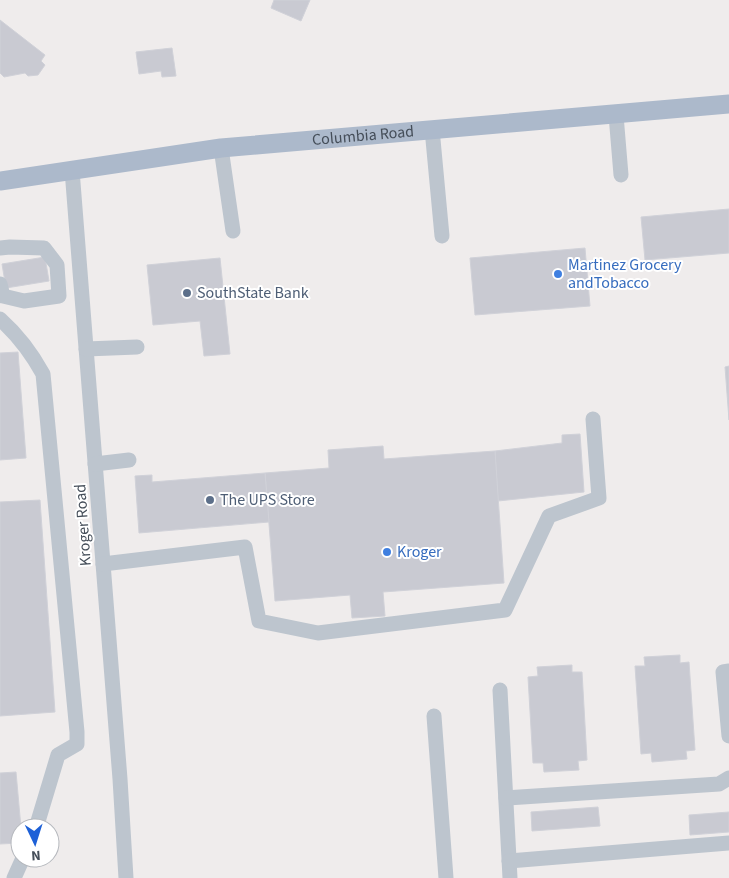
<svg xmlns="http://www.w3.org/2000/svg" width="729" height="878" font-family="'Source Sans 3',sans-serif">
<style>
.building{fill:#c9cad2;stroke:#d0d1d8}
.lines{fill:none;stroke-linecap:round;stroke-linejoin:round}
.minor{stroke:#bdc5ce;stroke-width:15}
.major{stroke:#acb9cb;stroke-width:19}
.shop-dot{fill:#3f7fe0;stroke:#fff;stroke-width:2}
.service-dot{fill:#5c6f8a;stroke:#fff;stroke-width:2}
.labels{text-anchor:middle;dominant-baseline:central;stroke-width:4;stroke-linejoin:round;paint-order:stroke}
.street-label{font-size:16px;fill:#454e59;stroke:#fff}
.shop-label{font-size:16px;fill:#366cbe;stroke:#fff;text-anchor:start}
.service-label{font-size:16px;fill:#4e5e75;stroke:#fff;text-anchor:start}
</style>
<rect width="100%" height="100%" fill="#efecec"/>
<g class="building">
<polygon points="274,0 310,0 301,21 271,8"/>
<polygon points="0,20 45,55 41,61 45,65 38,75 28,76 25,73 4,77 0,73"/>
<polygon points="172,48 176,76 162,77 161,71 139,74 136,52"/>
<polygon points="729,209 729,253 645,260 641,217"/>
<polygon points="585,248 590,306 475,315 470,258"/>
<polygon points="45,257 49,281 6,288 2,264"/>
<polygon points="220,258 230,354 204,356 200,321 153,325 147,265"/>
<polygon points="18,352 26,458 0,460 0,353"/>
<polygon points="729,366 729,420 725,367"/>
<polygon points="580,434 584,492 498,501 495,451 562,443 562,435"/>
<polygon points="383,446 384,459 495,451 504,583 383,592 385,616 352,618 350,595 275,601 265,473 329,468 328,450"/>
<polygon points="265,473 269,522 139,533 135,476 152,475 152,482"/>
<polygon points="40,500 55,712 0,716 0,502"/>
<polygon points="680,655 680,663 689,662 695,750 686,751 687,759 652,762 651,753 641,754 635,666 645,666 644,657"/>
<polygon points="572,665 572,672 582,672 587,760 578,761 579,770 544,772 543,763 533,763 528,677 538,676 537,667"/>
<polygon points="16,772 21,828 20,843 0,844 0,773"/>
<polygon points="598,807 600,826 532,831 531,812"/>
<polygon points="729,812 729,832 690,835 689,815"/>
</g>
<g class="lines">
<g class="minor">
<polyline points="616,115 621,175"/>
<polyline points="432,129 442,236"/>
<polyline points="221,148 233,231"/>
<polyline points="72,170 120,779 126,878"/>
<polyline points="0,248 10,247 44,248 57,265 59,296 24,301 3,296 0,284"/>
<path d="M0,319C19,336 31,352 43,374L77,732V744L58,755L36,828"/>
<polyline points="86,349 137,347"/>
<polyline points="95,464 129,460"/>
<polyline points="103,564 245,547 259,621 318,633 505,610 549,516 599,498 593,419"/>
<polyline points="729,671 723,672 729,736"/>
<polyline points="500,690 510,878"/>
<polyline points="434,716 446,878"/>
<polyline points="506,798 719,784 729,778"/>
<polyline points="509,861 729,843"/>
<polyline points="14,878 23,858"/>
</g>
<path class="major" id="s1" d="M0,181L221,148L729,104"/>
</g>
<g class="shop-dot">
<circle cx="558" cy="274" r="5"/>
<circle cx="387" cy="552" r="5"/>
</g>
<g class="service-dot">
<circle cx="187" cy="293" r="5"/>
<circle cx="210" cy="500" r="5"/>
</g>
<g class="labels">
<g class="street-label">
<text stroke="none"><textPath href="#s1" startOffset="366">Columbia Road</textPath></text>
<text transform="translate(83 525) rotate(-94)">Kroger Road</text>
</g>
<g class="shop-label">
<text x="568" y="265">Martinez Grocery<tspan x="568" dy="18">andTobacco</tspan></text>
<text x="397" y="552">Kroger</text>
</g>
<g class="service-label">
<text x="197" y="293">SouthState Bank</text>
<text x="220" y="500">The UPS Store</text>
</g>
</g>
<g transform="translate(35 843) rotate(176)"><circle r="24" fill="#ffffff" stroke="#b5b8bd"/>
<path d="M0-4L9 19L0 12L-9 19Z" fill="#1d60d7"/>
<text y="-8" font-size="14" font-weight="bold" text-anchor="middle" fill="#454e59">N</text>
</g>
</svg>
